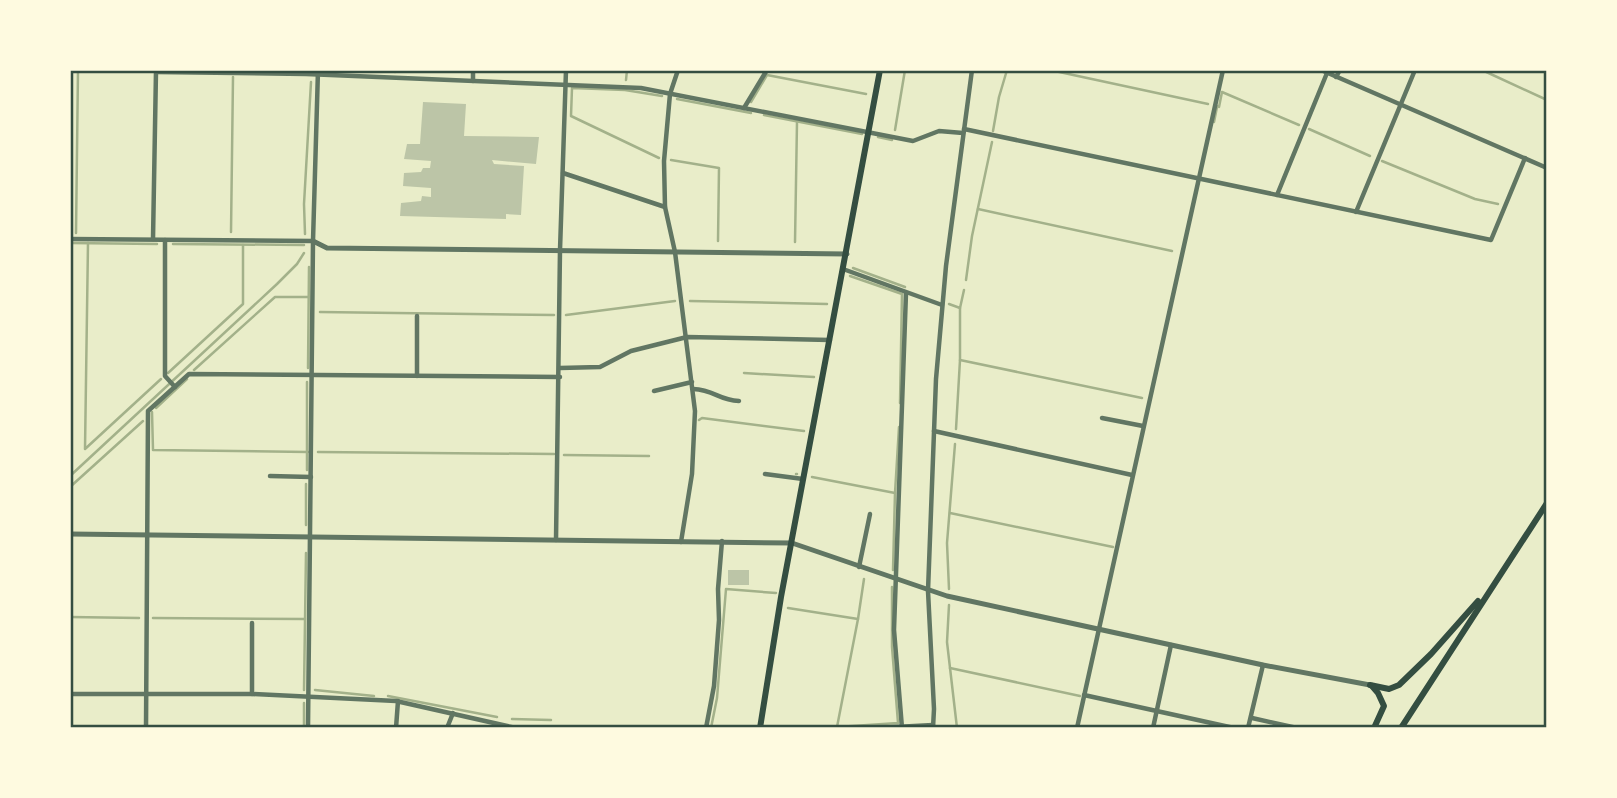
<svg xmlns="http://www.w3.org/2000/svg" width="1617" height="798" font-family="Montserrat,sans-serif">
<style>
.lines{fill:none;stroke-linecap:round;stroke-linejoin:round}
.stream{stroke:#a3b18a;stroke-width:2.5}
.building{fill:#bcc5a7}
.minor{stroke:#617663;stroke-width:4.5}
.tertiary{stroke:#617663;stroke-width:5}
.secondary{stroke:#344e41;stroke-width:6}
.neatline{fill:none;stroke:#344e41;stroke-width:2.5}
</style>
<rect width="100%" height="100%" fill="#e9edc9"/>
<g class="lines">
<g class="stream">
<polyline points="1050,70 1208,104"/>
<polyline points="1482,70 1547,100"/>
<polyline points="395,72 395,70"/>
<polyline points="626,80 627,70"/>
<polyline points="677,99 751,113"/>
<polyline points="751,102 767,75 866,94"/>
<polyline points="1217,106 1219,107 1222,92 1299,125"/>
<polyline points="764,115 862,134"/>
<polyline points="1214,122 1217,107"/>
<polyline points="1309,129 1370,156"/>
<polyline points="895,130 905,70"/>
<polyline points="993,131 999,97 1007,70"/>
<polyline points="878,137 892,140"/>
<polyline points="659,158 571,116 572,88 625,90 662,96"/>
<polyline points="671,160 719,168 718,241"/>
<polyline points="1382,161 1475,199 1498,204"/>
<polyline points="978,209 1172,251"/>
<polyline points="231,232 233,77"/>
<polyline points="76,233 78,70"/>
<polyline points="305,234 304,204 311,82"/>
<polyline points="795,242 797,122"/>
<polyline points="70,243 157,244"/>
<polyline points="88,243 85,449 161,379"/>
<polyline points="173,244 304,245"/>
<polyline points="853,268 905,287"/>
<polyline points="850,276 902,294 900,403"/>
<polyline points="966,280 972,236 992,142"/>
<polyline points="690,301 827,304"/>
<polyline points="949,304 960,308 964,290"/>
<polyline points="320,312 554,315"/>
<polyline points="566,315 675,301"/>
<polyline points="960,360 1142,398"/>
<polyline points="308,368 309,267"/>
<polyline points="194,370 275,297 308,297"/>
<polyline points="168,373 243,304 243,245"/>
<polyline points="744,373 814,377"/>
<polyline points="156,408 187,379"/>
<polyline points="152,412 153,450 308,452"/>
<polyline points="699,420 702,418 804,431"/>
<polyline points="956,429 960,360 960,308"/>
<polyline points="318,452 554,454"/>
<polyline points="564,455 649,456"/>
<polyline points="307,470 307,382"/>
<polyline points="796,474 797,474"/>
<polyline points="70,476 277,284 297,264 304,253"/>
<polyline points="812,477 895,493 899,427"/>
<polyline points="70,487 143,421"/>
<polyline points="950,513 1113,547"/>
<polyline points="306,525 306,484"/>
<polyline points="893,570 895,493"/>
<polyline points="949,589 947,543 955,444"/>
<polyline points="949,605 947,642 957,728"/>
<polyline points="788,608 858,619 864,579"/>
<polyline points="70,617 139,618"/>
<polyline points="153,618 305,619"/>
<polyline points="950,668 1080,696"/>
<polyline points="304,690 306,553"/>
<polyline points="315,690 374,696"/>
<polyline points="388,696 497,717"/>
<polyline points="512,719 551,720"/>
<polyline points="837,727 898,723 892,647 892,587"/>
<polyline points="304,728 304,703"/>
<polyline points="711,728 717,698 726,589 776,593"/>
<polyline points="823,728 837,727 858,619"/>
</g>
</g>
<g class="building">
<polygon points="423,102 466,104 464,136 539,137 536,164 492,160 494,164 524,166 521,215 506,214 506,219 400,216 401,203 421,201 422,196 431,197 431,188 403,186 404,173 421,172 423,168 430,168 431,161 404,159 407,144 420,144"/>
<rect x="728" y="570" width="21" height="15"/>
</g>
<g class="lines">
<g class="minor">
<polyline points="678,70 670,94 664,161 665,207 675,252 695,411 692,474 681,542"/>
<polyline points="1321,70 1547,168"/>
<polyline points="156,72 306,74 641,88 913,141 939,131 963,133"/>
<polyline points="1336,77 1340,70"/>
<polyline points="473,81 473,70"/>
<polyline points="744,108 767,70"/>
<polyline points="964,129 1491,240 1525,158"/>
<polyline points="563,173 665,207"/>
<polyline points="1277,195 1327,73"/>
<polyline points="1356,212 1415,70"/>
<polyline points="70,239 313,241"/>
<polyline points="153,239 156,71"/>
<polyline points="165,240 165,376 175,387"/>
<polyline points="843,269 942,305"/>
<polyline points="417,316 417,376"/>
<polyline points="560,368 600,367 631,351 687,337 830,340"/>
<path d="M693,389C715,390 718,400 739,401"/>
<polyline points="654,391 692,382"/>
<polyline points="1102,418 1143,426"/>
<polyline points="934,431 1132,475"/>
<polyline points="765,474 803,479"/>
<polyline points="270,476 311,477"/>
<polyline points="556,540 560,250 566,70"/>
<polyline points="859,567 870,514"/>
<polyline points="70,694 252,694 396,701 516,728"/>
<polyline points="252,694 252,623"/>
<polyline points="1084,695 1234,728"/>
<polyline points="1252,718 1297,728"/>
<polyline points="146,728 148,411 189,374 560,377"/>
<polyline points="308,728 313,241 318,70"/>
<polyline points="396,728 398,701"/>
<polyline points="447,728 453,713"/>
<polyline points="706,728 714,686 719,620 718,589 722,541"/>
<polyline points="876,728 933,725"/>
<polyline points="902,728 894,630 906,293"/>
<polyline points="933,728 934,709 928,591 936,379 946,266 972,70"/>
<polyline points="1077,728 1223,70"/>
<polyline points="1153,728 1171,645"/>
<polyline points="1248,728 1263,665"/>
</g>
<g class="tertiary">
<polyline points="313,241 327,248 847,254"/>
<polyline points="70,534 792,543 947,596 1263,665 1370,685"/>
</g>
<g class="secondary">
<polyline points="1370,685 1389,689 1399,685 1431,654 1478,601"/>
<polyline points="1372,686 1378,693 1384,706 1374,728"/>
<polyline points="760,728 781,597 880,70"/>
<polyline points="1401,728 1547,503"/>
</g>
</g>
<rect width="1617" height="798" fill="none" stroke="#fefae0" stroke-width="144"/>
<rect x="72" y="72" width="1473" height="654" class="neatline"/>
</svg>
